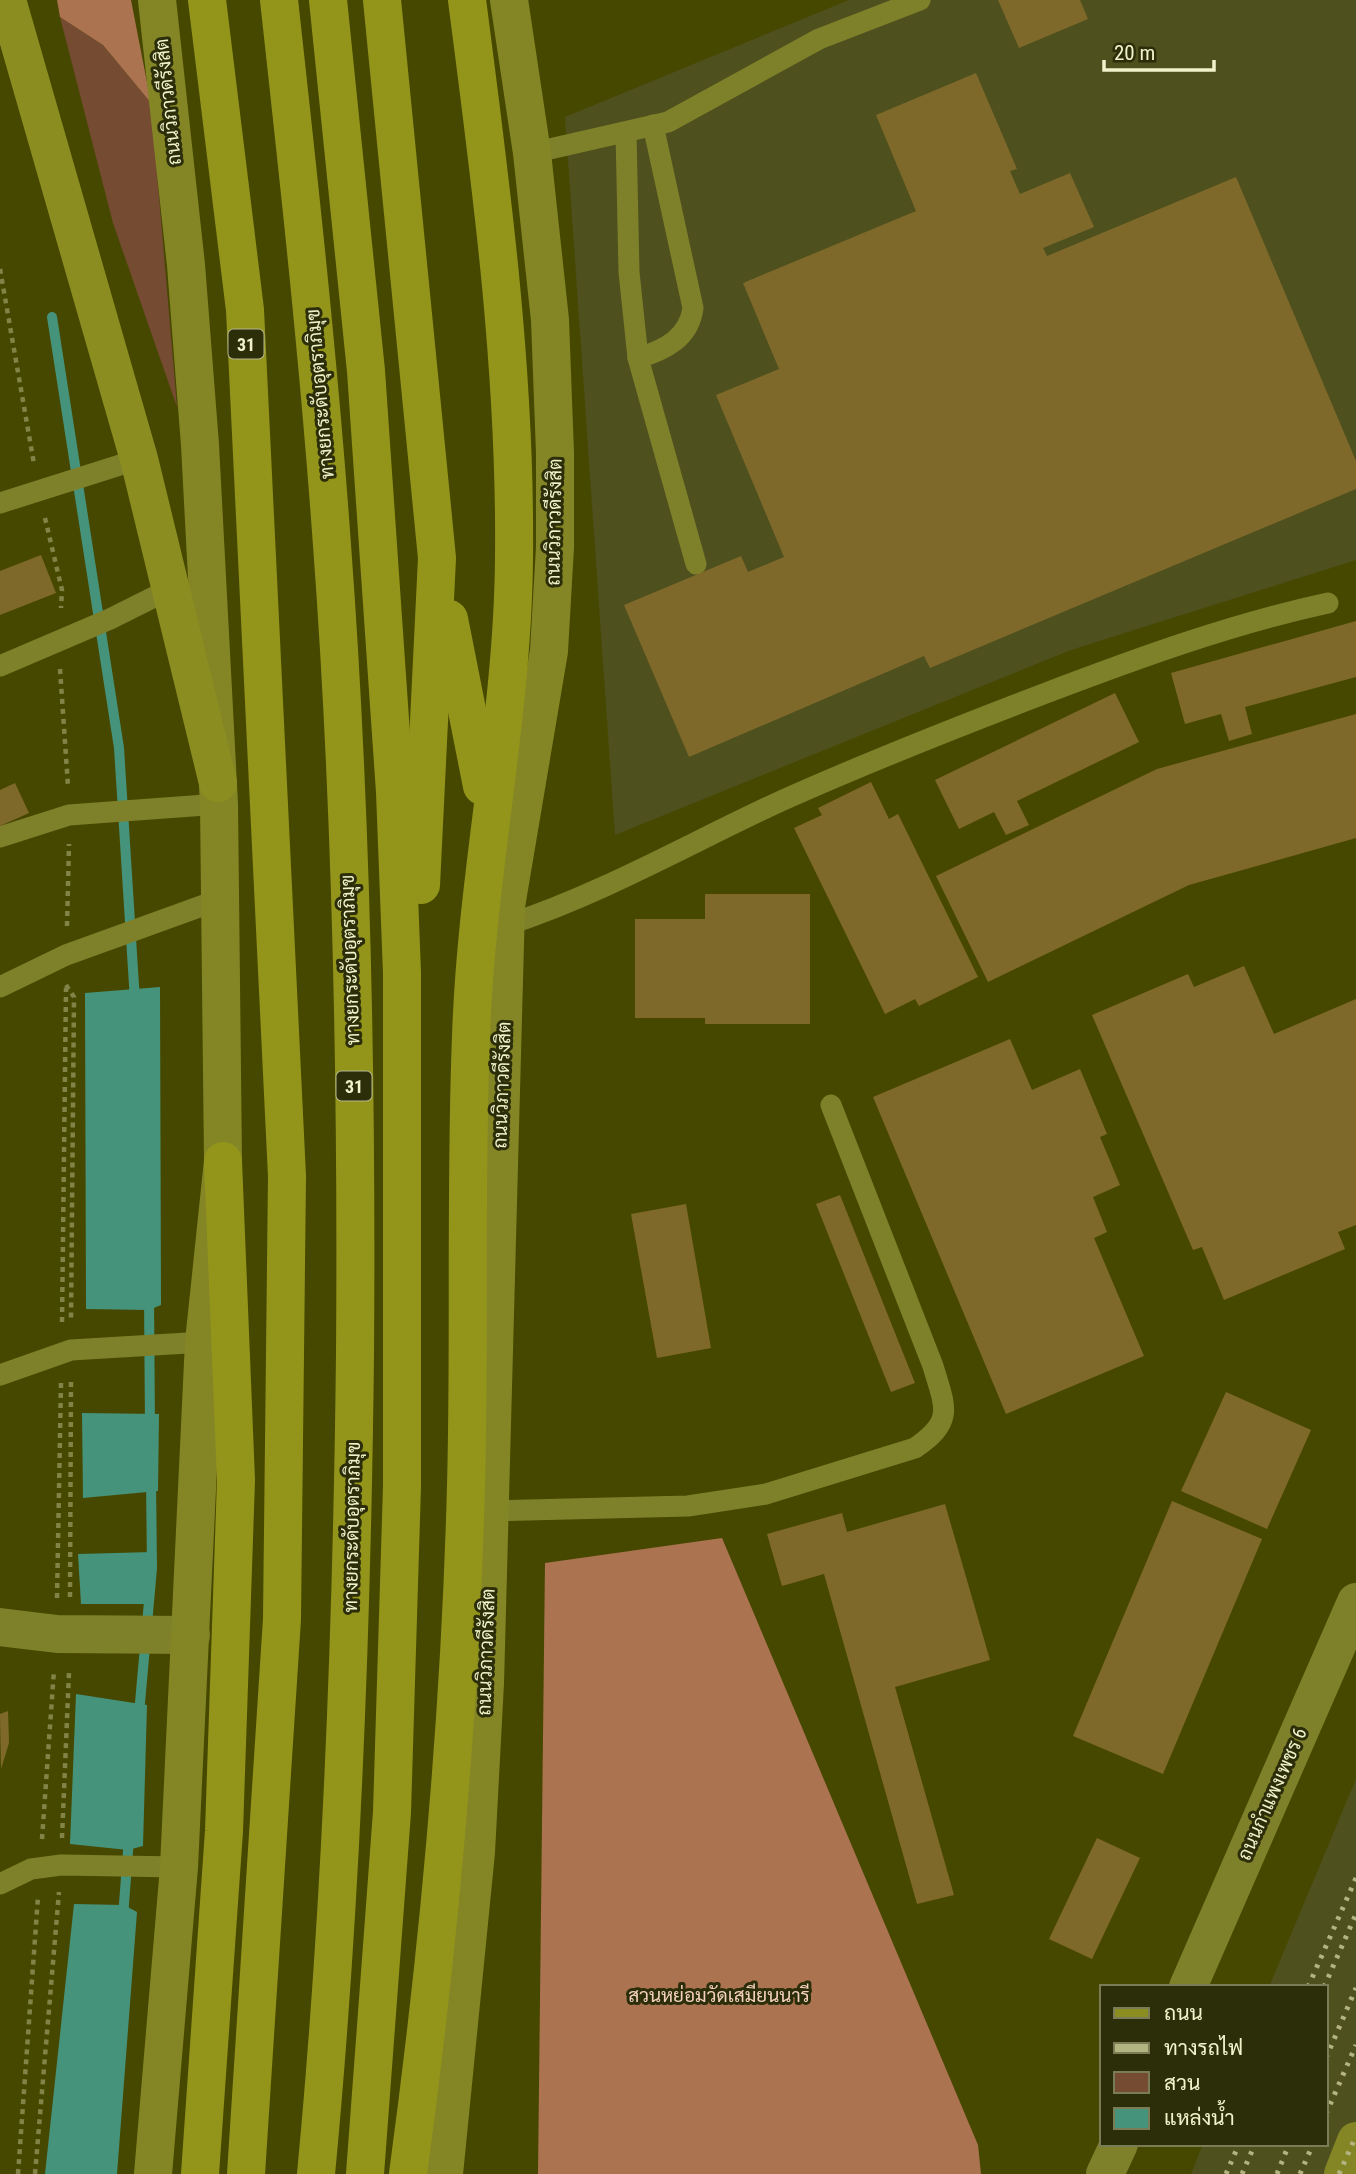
<svg xmlns="http://www.w3.org/2000/svg" width="1356" height="2174" font-family="'Roboto Condensed',Sarabun,sans-serif">
<style>
.built{fill:#4e501e}
.green{fill:#754b32}
.forest{fill:#ac7351}
.water{fill:#45937b}
.lines{fill:none;stroke-linecap:round;stroke-linejoin:round}
.stream{stroke:#45937b;stroke-width:10}
.building{fill:#7f692a}
.path{stroke:#828346;stroke-width:4.5;stroke-dasharray:5 5;stroke-linecap:butt}
.lane{stroke:#7e802a;stroke-width:21}
.street{stroke:#7e802a;stroke-width:38}
.secondary{stroke:#848626;stroke-width:38}
.primary{stroke:#8b8d21;stroke-width:38}
.highway{stroke:#93951b;stroke-width:38}
.rail{stroke:#b3b581;stroke-width:5;stroke-dasharray:3.5 7;stroke-linecap:butt}
.labels{text-anchor:middle;dominant-baseline:central;stroke-width:6;stroke-linejoin:round;paint-order:stroke}
.shield{fill:#2c2d09;stroke:#b5b890;stroke-width:2}
.shield-label{font-size:18px;font-weight:bold;fill:#f0f3ca}
.street-label{font-size:19px;fill:#f0f3ca;stroke:#2c2d09}
.park-label{font-size:19px;fill:#f4d1be;stroke:#2c2d09}
</style>
<rect width="100%" height="100%" fill="#474800"/>
<g class="built">
<polygon points="849,0 1356,0 1356,560 1071,650 615,835 565,117"/>
<polygon points="1356,1779 1356,2174 1191,2174 1203,2144 1326,2144 1326,1987 1269,1987"/>
</g>
<polygon class="green" points="60,17 103,45 151,103 177,407 113,223"/>
<g class="forest">
<polygon points="57,0 131,0 151,103 103,45 60,17"/>
<polygon points="722,1538 978,2145 981,2174 538,2174 545,1563"/>
</g>
<g class="water">
<polygon points="160,987 161,1305 149,1310 86,1309 85,993"/>
<polygon points="82,1413 159,1414 158,1491 83,1498"/>
<polygon points="152,1552 149,1604 81,1604 78,1554"/>
<polygon points="76,1694 147,1705 143,1846 128,1850 70,1844"/>
<polygon points="74,1904 124,1905 137,1912 117,2174 45,2174"/>
</g>
<g class="lines">
<g class="stream">
<polyline points="52,317 119,748 135,1001"/>
<polyline points="149,1297 150,1428"/>
<polyline points="139,1714 152,1568 151,1479"/>
<polyline points="123,1917 129,1838"/>
</g>
</g>
<g class="building">
<polygon points="998,0 1080,0 1088,19 1019,48"/>
<polygon points="976,73 1017,169 1010,171 1020,194 1070,173 1094,227 1043,248 1047,256 1236,177 1356,461 1356,489 930,668 924,656 689,757 624,605 741,556 748,572 784,557 716,395 779,369 743,283 916,211 876,115"/>
<polygon points="41,555 56,593 0,615 0,571"/>
<polygon points="1356,621 1356,677 1245,707 1252,734 1229,741 1221,714 1185,724 1171,673"/>
<polygon points="1115,693 1139,742 1017,801 1029,825 1006,835 994,812 959,829 935,780"/>
<polygon points="1356,714 1356,838 1189,885 988,982 936,876 1157,769"/>
<polygon points="871,782 889,819 898,814 978,977 919,1006 915,999 885,1014 794,828 822,815 818,808"/>
<polygon points="15,783 29,813 0,826 0,790"/>
<polygon points="705,894 810,894 810,1024 705,1024 705,1018 635,1018 635,919 705,919"/>
<polygon points="1244,966 1274,1034 1356,999 1356,1225 1338,1232 1345,1249 1224,1300 1202,1247 1193,1250 1092,1015 1188,974 1194,987"/>
<polygon points="1010,1039 1032,1090 1080,1069 1107,1134 1100,1137 1120,1185 1093,1197 1107,1232 1094,1238 1144,1356 1006,1414 873,1097"/>
<polygon points="840,1195 915,1383 891,1392 816,1204"/>
<polygon points="686,1204 711,1348 657,1358 631,1214"/>
<polygon points="1226,1392 1311,1430 1267,1529 1181,1491"/>
<polygon points="1172,1501 1262,1539 1163,1774 1073,1736"/>
<polygon points="945,1504 990,1660 895,1687 954,1895 917,1904 824,1574 782,1586 767,1534 842,1513 847,1532"/>
<polygon points="8,1711 9,1743 1,1769 0,1714"/>
<polygon points="1097,1838 1140,1858 1092,1959 1049,1939"/>
</g>
<g class="lines">
<g class="path">
<polyline points="0,269 34,464"/>
<polyline points="45,518 62,590 61,608"/>
<polyline points="60,669 68,786"/>
<polyline points="67,926 69,844"/>
<polyline points="66,985 74,997 71,1320"/>
<polyline points="62,1322 66,988"/>
<polyline points="70,1597 71,1382"/>
<polyline points="57,1598 61,1383"/>
<polyline points="62,1838 69,1672"/>
<polyline points="42,1839 54,1670"/>
<polyline points="18,2174 38,1897"/>
<polyline points="35,2174 59,1892"/>
</g>
<g class="lane">
<path d="M653,125L693,308C689,338 665,350 638,358L696,564"/>
<polyline points="626,132 629,272 638,358"/>
<polyline points="532,153 668,122 819,39 920,0"/>
<polyline points="0,503 139,459"/>
<polyline points="0,666 110,619 172,588"/>
<polyline points="0,837 69,815 219,804"/>
<path d="M507,925C602,894 690,843 781,801C868,762 957,727 1046,693C1138,658 1231,624 1328,603"/>
<polyline points="0,987 66,955 221,899"/>
<polyline points="0,1375 71,1350 204,1342"/>
<path d="M491,1511L688,1506L766,1494L915,1448C955,1421 945,1407 933,1366L831,1105"/>
<polyline points="0,1884 31,1869 61,1865 179,1867"/>
</g>
<g class="street">
<polyline points="0,1627 57,1634 191,1635"/>
<polyline points="1188,1987 1356,1602"/>
<polyline points="1105,2174 1119,2144"/>
</g>
<g class="secondary">
<polyline points="153,2174 179,1867 204,1342 223,1161 219,804 200,445 186,265 157,0"/>
<polyline points="444,2174 476,1852 485,1683 506,906 549,651 555,547 555,453 550,320 532,153 509,0"/>
<polyline points="1343,2174 1356,2141"/>
</g>
<polyline class="primary" points="7,0 139,459 218,783"/>
<g class="highway">
<polyline points="207,0 245,310 287,1176 282,1619 246,2174"/>
<path d="M279,0C299,181 319,363 332,545C352,814 357,1085 355,1354C352,1628 342,1901 316,2174"/>
<polyline points="328,0 366,371 395,792 402,973 402,1486 392,1812 365,2174"/>
<polyline points="382,0 437,558 421,885"/>
<polyline points="449,619 482,786"/>
<polyline points="200,2174 224,1831 236,1480 223,1161"/>
<path d="M408,2174C439,1946 460,1716 466,1486C470,1336 465,1186 471,1037C476,876 513,717 514,557C516,370 491,185 467,0"/>
</g>
<g class="rail">
<polyline points="1308,1987 1356,1878"/>
<polyline points="1324,1987 1356,1914"/>
<polyline points="1326,2058 1356,1988"/>
<polyline points="1326,2114 1356,2045"/>
<polyline points="1226,2174 1239,2144"/>
<polyline points="1242,2174 1255,2144"/>
<polyline points="1277,2174 1289,2144"/>
<polyline points="1300,2174 1313,2144"/>
<polyline points="1339,2174 1356,2136"/>
</g>
</g>
<g class="labels">
<g class="shield">
<rect x="228.5" y="329.5" width="35" height="29" rx="5"/>
<rect x="336.5" y="1071.5" width="35" height="29" rx="5"/>
</g>
<g class="shield-label">
<text x="246" y="344">31</text>
<text x="354" y="1086">31</text>
</g>
<g class="street-label">
<text transform="translate(168 102) rotate(-96)">ถนนวิภาวดีรังสิต</text>
<text transform="translate(320 394) rotate(-95)">ทางยกระดับอุตราภิมุข</text>
<text transform="translate(554 522) rotate(-89)">ถนนวิภาวดีรังสิต</text>
<text transform="translate(350 960) rotate(-92)">ทางยกระดับอุตราภิมุข</text>
<text transform="translate(502 1085) rotate(-88)">ถนนวิภาวดีรังสิต</text>
<text transform="translate(352 1527) rotate(-89)">ทางยกระดับอุตราภิมุข</text>
<text transform="translate(486 1652) rotate(-88)">ถนนวิภาวดีรังสิต</text>
<text transform="translate(1272 1794) rotate(-66)">ถนนกำแพงเพชร 6</text>
</g>
<g class="park-label">
<text x="719" y="1995">สวนหย่อมวัดเสมียนนารี</text>
</g>
</g>
<rect x="1100" y="1985" width="228" height="161" fill="#2c2d09" stroke="#7a7c56" stroke-width="2"/>
<rect x="1114" y="2008" width="35" height="10" fill="#8b8d21" stroke="#7a7c56" stroke-width="2"/>
<text x="1164" y="2020" font-size="21" fill="#f0f3ca">ถนน</text>
<rect x="1114" y="2043" width="35" height="10" fill="#b3b581" stroke="#7a7c56" stroke-width="2"/>
<text x="1164" y="2055" font-size="21" fill="#f0f3ca">ทางรถไฟ</text>
<rect x="1114" y="2072" width="35" height="21" fill="#754b32" stroke="#7a7c56" stroke-width="2"/>
<text x="1164" y="2090" font-size="21" fill="#f0f3ca">สวน</text>
<rect x="1114" y="2108" width="35" height="21" fill="#45937b" stroke="#7a7c56" stroke-width="2"/>
<text x="1164" y="2125" font-size="21" fill="#f0f3ca">แหล่งน้ำ</text>
<path d="M1104 60v10h110v-10" fill="none" stroke="#f0f3ca" stroke-width="3.5"/>
<text x="1114" y="60" font-size="21" fill="#f0f3ca" stroke="#2c2d09" stroke-width="5" paint-order="stroke">20 m</text>
</svg>
